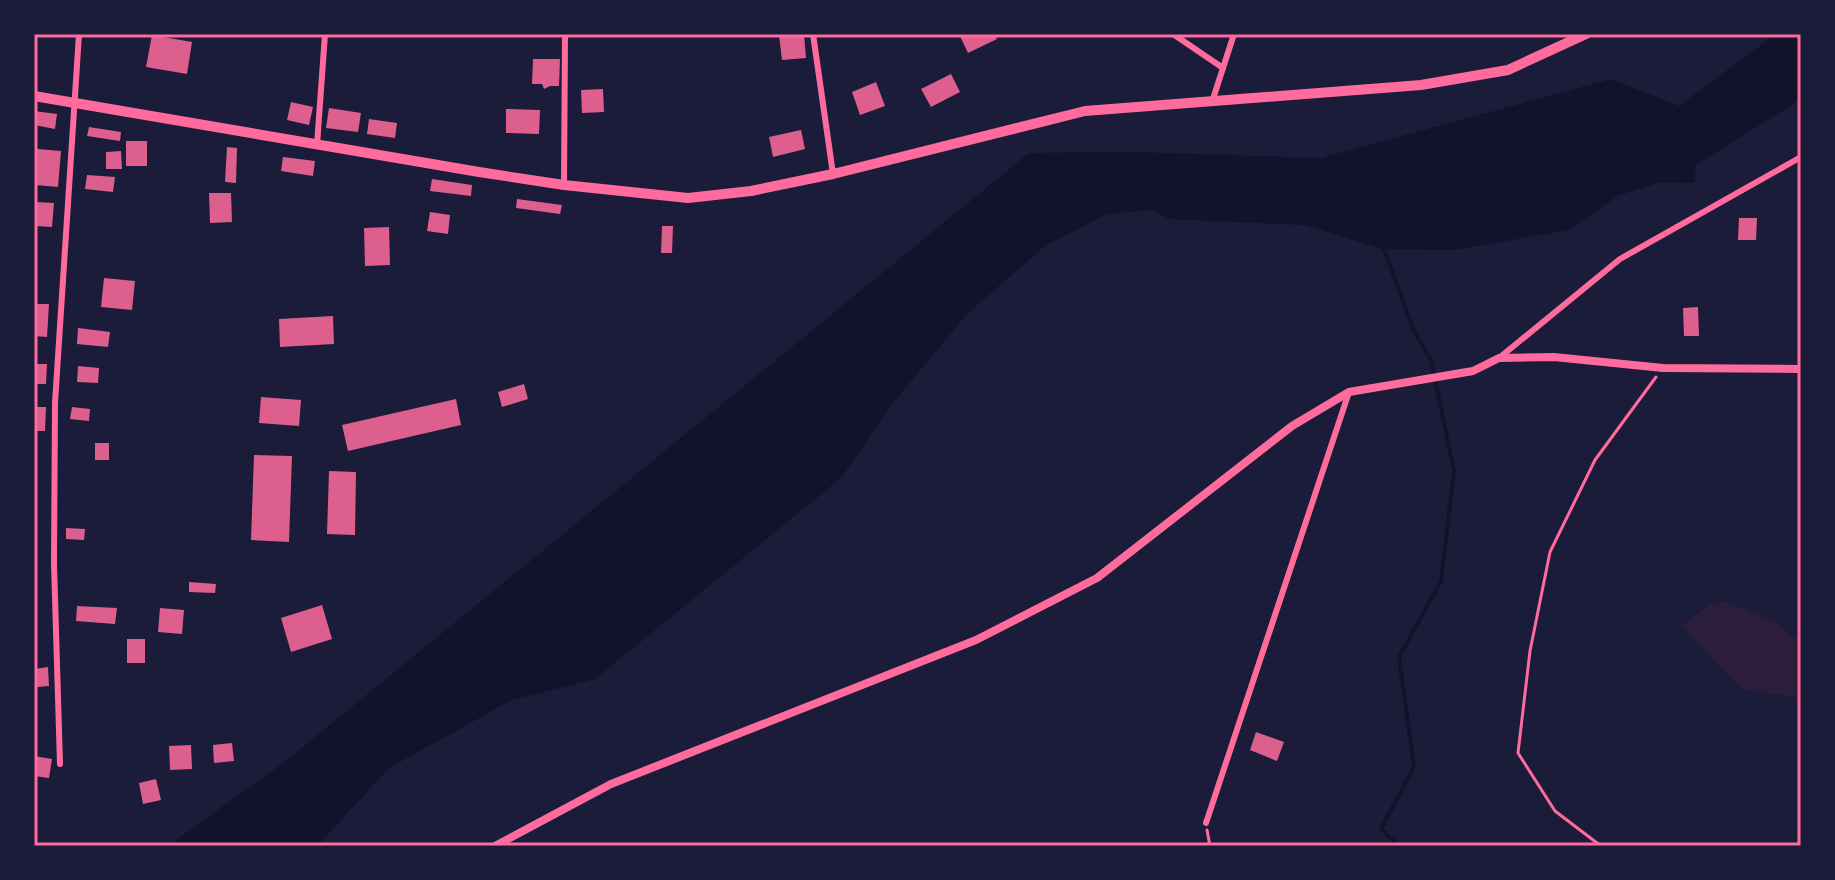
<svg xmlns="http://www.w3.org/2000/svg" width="1835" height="880" font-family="'Work Sans',sans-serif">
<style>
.green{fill:#2a1e3b}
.water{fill:#12122b}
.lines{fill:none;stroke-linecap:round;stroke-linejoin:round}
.stream{stroke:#12122b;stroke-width:4}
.building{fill:#dd5f8e}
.path{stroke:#ff6b9d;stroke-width:3}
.minor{stroke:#ff6b9d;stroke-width:6}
.tertiary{stroke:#ff6b9d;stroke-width:8}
.primary{stroke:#ff6b9d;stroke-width:10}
.neatline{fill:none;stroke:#ff6b9d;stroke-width:3}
</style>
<rect width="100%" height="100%" fill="#1b1b3a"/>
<polygon class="green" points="1728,602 1780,625 1793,638 1801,635 1801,698 1742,689 1681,626 1710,604"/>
<polygon class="water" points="1776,34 1801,34 1801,99 1696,165 1694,183 1661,182 1617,196 1570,230 1453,250 1382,249 1305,225 1169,219 1151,210 1107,214 1045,246 968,313 893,403 841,478 595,679 512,700 389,768 317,846 168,846 287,760 1029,153 1132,152 1321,158 1611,79 1679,106"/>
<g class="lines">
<polyline class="stream" points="1383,246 1414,331 1431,360 1454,471 1441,581 1399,657 1414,767 1381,829 1400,846"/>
</g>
<g class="building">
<polygon points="804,34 806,58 782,60 779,35"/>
<polygon points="959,34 995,34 997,39 968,53"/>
<polygon points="152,35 192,42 187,74 146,67"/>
<polygon points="533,59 560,59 559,86 550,86 544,89 542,84 532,84"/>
<polygon points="951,74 960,92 931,107 921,89"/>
<polygon points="876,82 885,106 860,115 852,92"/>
<polygon points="603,89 604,112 582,113 581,90"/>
<polygon points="291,102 313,107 309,125 287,120"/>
<polygon points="329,108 361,113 358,132 326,128"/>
<polygon points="506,109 540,110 539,134 506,133"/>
<polygon points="34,111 57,114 55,129 34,125"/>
<polygon points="369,119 397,123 395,138 367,134"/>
<polygon points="89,127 121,132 120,141 87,136"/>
<polygon points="801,130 805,149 773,157 769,137"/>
<rect x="126" y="141" width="21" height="25"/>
<polygon points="227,147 237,148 236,183 225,182"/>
<polygon points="37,149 61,151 58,187 35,185"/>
<polygon points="121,151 122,169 106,169 106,152"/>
<polygon points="283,157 315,161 313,176 281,171"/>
<polygon points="87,175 115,177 113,192 85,189"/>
<polygon points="432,179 472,185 471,196 430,191"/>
<polygon points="209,193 231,193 232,222 210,223"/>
<polygon points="517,199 562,205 560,214 516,208"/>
<polygon points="36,202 54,203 52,227 35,226"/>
<polygon points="430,212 450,215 448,234 427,231"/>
<polygon points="1739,218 1757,218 1756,240 1738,240"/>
<polygon points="662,226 673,226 672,253 661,253"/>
<polygon points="389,227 390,265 365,266 364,228"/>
<polygon points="104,278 135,281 132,310 101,307"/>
<polygon points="34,304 49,304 47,337 34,336"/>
<polygon points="1698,307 1699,336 1684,336 1683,308"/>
<polygon points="333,316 334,344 280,347 279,319"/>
<polygon points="78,328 110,332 108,347 77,344"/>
<polygon points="34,364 47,364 46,384 34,384"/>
<polygon points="78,366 99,368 98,383 77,382"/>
<polygon points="524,384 528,399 502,407 498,392"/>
<polygon points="261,397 301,400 299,426 259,423"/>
<polygon points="456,399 461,425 348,451 342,425"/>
<polygon points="34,407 46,407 45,431 34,431"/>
<polygon points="72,407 90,409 89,421 70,419"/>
<rect x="95" y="443" width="14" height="17"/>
<polygon points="254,455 292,456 289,542 251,540"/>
<polygon points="329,471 356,472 355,535 327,534"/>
<polygon points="66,528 85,529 84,540 66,539"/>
<polygon points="189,582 216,584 215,593 189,592"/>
<polygon points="322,605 332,639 291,652 281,618"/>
<polygon points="77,606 117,608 115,624 76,621"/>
<polygon points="160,608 184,610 182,634 158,632"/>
<rect x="127" y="639" width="18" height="24"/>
<polygon points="48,667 49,686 37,687 35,669"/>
<polygon points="1256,732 1284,742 1277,761 1250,750"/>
<polygon points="232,743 234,761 214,763 213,745"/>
<polygon points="191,745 192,769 170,770 169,746"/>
<polygon points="34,756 52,759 49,778 34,776"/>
<polygon points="156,779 161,800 143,804 139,783"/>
</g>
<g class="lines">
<g class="path">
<polyline points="1207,830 1210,846"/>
<polyline points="1601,846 1555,811 1518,753 1530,651 1550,552 1595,460 1656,377"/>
</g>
<g class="minor">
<polyline points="813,34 833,174"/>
<polyline points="1173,34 1223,68"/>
<polyline points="1212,102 1234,34"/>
<polyline points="317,145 325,34"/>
<polyline points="564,185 565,34"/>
<polyline points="1499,358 1620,259 1801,157"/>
<polyline points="60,764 54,564 55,403 79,34"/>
<polyline points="1206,823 1349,392"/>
</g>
<polyline class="tertiary" points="495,846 611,784 976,640 1097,578 1292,426 1349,392 1473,371 1499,358 1554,357 1663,368 1801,369"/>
<polyline class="primary" points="34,96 479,172 564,185 688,198 751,191 833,174 1085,111 1421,85 1508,70 1586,34"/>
</g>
<rect width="1835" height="880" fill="none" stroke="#1b1b3a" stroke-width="72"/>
<rect x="36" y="36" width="1763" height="808" class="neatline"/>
</svg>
